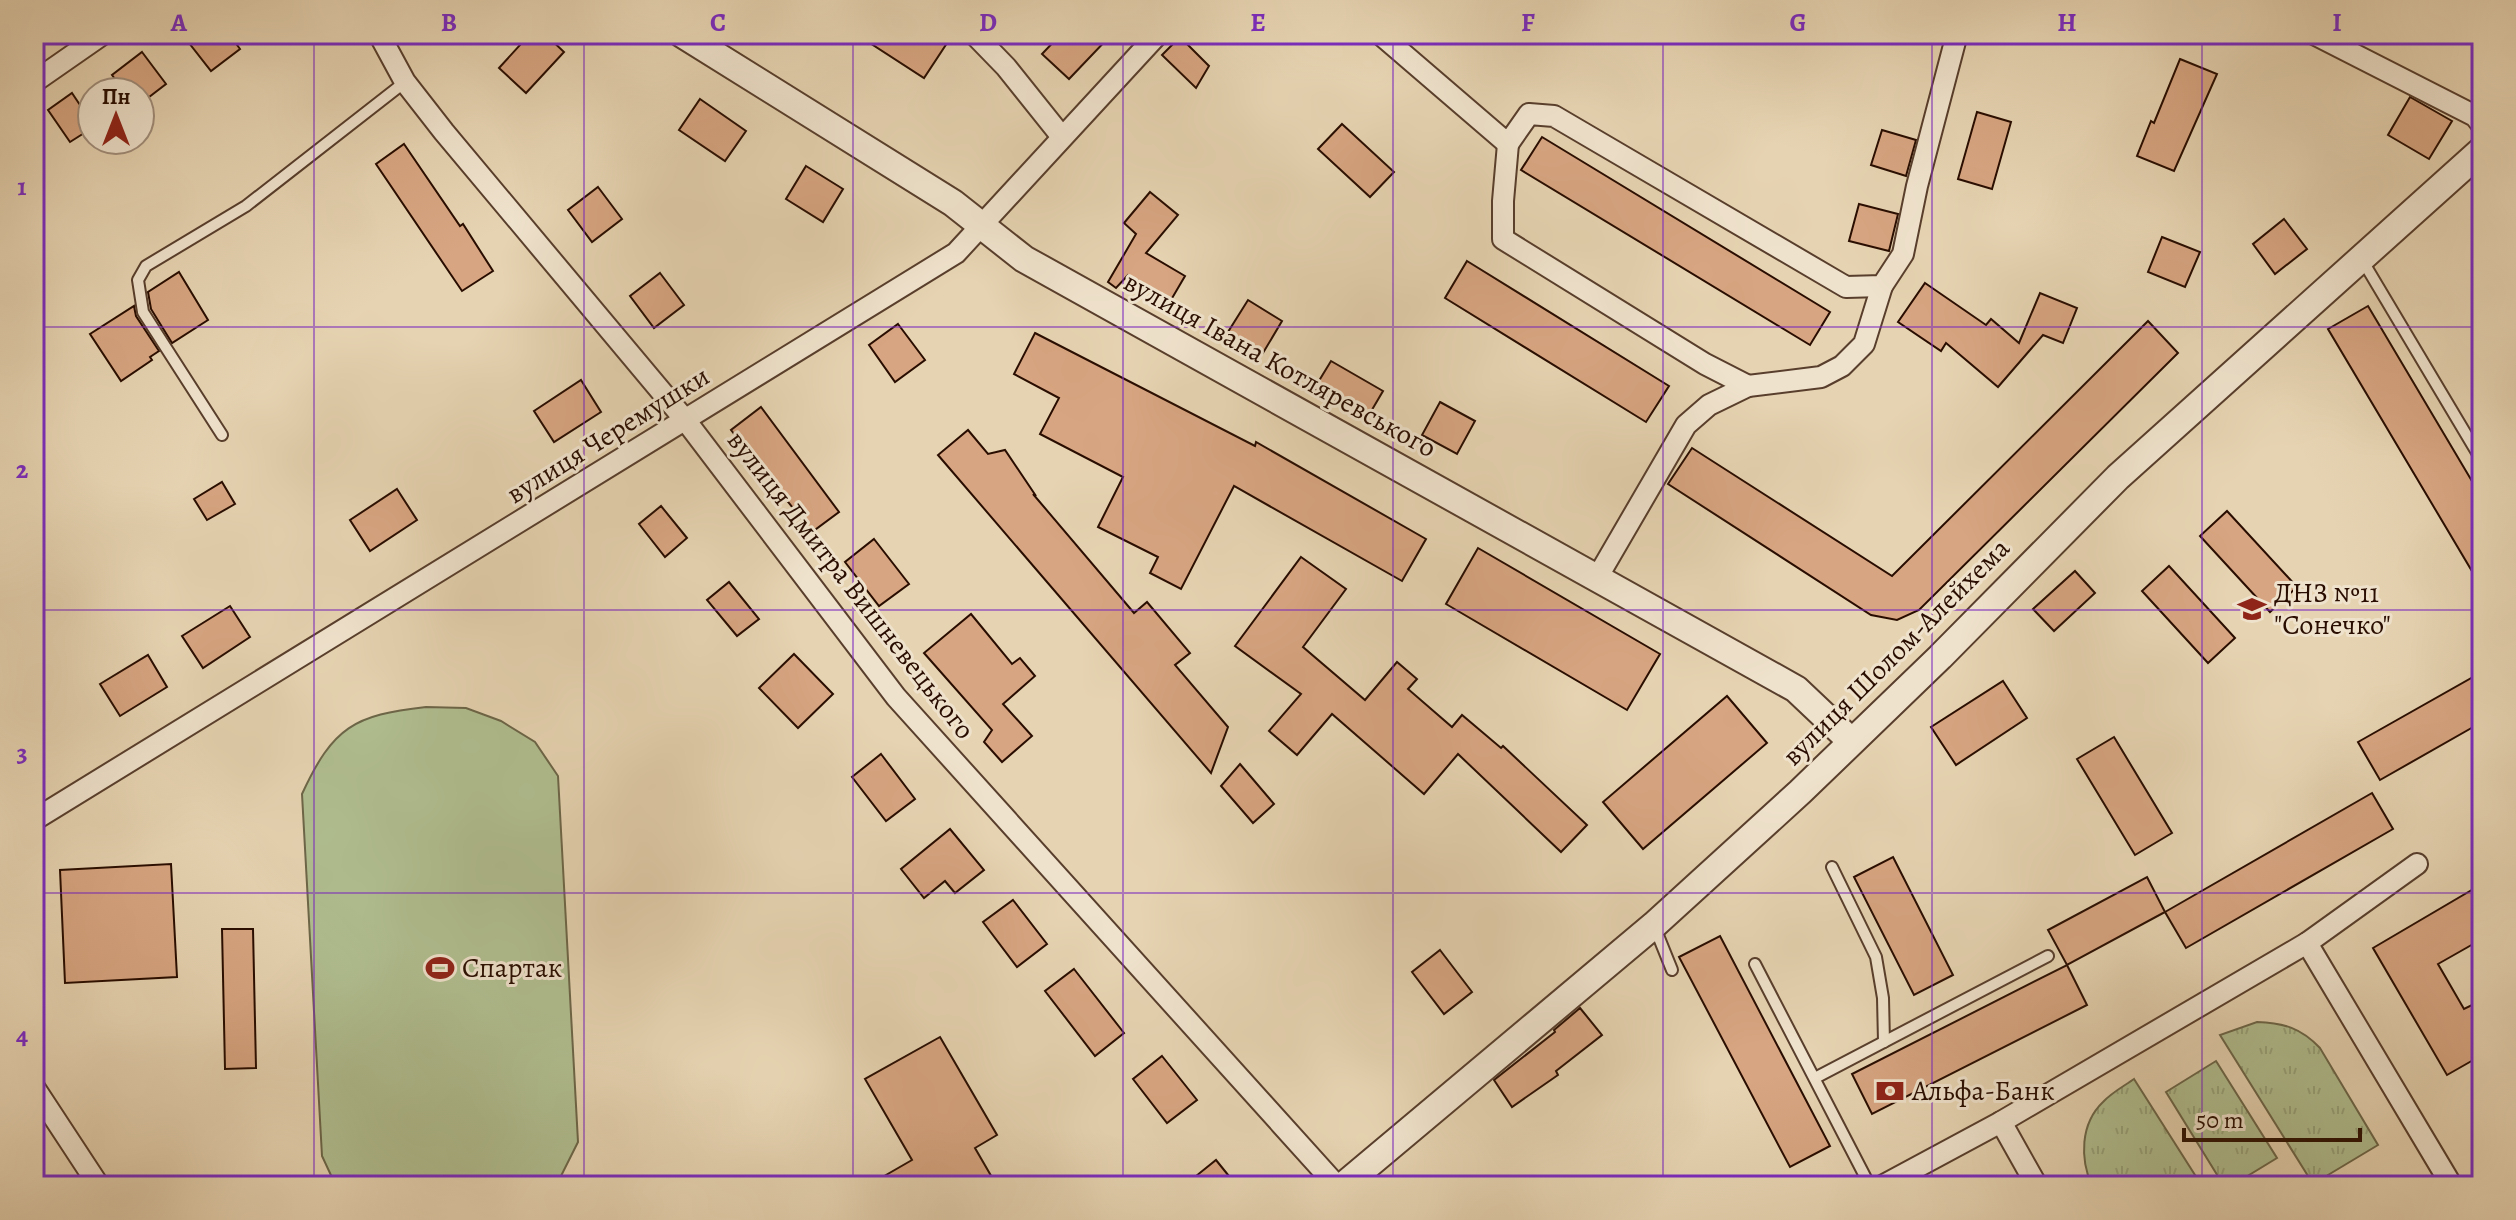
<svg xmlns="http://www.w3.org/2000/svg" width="2516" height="1220" font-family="Alegreya,serif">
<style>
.grass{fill:url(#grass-tufts);stroke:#6c6648;stroke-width:2}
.park{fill:#b0be90;stroke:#6c6648;stroke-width:2}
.building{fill:#d7a581;stroke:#290d00;stroke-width:2}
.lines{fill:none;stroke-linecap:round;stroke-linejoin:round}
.service-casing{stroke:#583e2c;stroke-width:14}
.minor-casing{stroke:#583e2c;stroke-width:24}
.tertiary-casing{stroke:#583e2c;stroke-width:30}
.service{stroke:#efe2cc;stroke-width:10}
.minor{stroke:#efe2cc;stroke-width:20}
.tertiary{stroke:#efe2cc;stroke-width:26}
.grid{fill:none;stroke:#7b2cbf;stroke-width:2;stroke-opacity:0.55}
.labels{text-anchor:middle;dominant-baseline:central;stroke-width:6;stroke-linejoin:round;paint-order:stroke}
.street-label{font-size:28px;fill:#290d00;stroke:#efe2cc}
.poi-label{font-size:28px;fill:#290d00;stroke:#efe2cc;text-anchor:start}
.neatline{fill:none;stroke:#7b2cbf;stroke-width:3}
.grid-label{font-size:26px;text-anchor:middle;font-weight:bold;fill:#7b2cbf}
</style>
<defs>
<pattern id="grass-tufts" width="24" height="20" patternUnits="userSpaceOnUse" patternTransform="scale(2)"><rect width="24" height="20" fill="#b0be90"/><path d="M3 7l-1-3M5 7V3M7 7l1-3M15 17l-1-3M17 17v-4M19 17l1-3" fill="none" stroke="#97a27a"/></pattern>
</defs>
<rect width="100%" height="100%" fill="#e6d3b1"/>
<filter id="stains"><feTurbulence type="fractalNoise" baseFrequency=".0025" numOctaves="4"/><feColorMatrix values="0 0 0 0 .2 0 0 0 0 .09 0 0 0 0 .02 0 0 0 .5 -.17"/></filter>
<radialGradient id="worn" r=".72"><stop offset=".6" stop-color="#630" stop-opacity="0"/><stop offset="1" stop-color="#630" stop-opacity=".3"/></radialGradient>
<g class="grass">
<path d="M2257,1022C2284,1023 2301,1028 2320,1048L2378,1145L2313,1184L2220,1035Z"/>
<polygon points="2216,1061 2277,1158 2231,1186 2224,1186 2166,1092"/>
<path d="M2134,1079L2202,1186H2092C2080,1159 2080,1124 2103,1102C2111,1093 2124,1086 2134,1079Z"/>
</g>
<path class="park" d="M426,707L466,708L501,721L535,742L558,776L578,1142L556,1186H336L322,1156L302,794C333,727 354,715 426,707Z"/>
<g class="building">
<polygon points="182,34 229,34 240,49 211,71"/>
<polygon points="530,34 545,34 564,52 526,93 499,68"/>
<polygon points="856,34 953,34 924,78"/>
<polygon points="1061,34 1112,34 1069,79 1042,54"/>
<polygon points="1180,37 1209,66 1196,88 1162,55"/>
<polygon points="142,52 166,84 140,104 140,92 125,92 112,75"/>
<polygon points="2180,59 2217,74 2174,171 2137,156 2151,121 2154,123"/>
<polygon points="72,93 92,123 92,128 70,142 48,110"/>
<polygon points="2410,97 2452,121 2429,159 2388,135"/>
<polygon points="700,99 746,131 725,161 679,130"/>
<polygon points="1977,112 2011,122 1992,189 1958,179"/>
<polygon points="1342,124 1394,172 1370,197 1318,149"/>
<polygon points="1882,130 1916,140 1906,176 1871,165"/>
<polygon points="1542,137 1830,312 1810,345 1521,170"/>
<polygon points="404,144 460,226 463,224 493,271 462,291 376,164"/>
<polygon points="806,166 843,189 823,222 786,199"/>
<polygon points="598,187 622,219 592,242 568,210"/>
<polygon points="1150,192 1178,215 1146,253 1185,276 1171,300 1128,275 1116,288 1108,282 1136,234 1124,223"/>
<polygon points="1859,204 1898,214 1889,251 1849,241"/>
<polygon points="2284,219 2307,249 2275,274 2253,244"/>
<polygon points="2162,237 2200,252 2185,287 2148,272"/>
<polygon points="1467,261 1669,386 1646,422 1445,298"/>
<polygon points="179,272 208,320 172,343 151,309 148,292"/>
<polygon points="660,273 684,305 654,328 630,296"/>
<polygon points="1925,283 1986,325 1991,319 2019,343 2040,293 2077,308 2063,343 2043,335 1998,387 1946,343 1941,351 1898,322"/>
<polygon points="1248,300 1282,321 1263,353 1228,332"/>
<polygon points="134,306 136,316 159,351 150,357 152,360 121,381 90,334"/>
<polygon points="2368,306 2482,498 2482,588 2328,329"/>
<polygon points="2148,321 2178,353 1919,610 1897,620 1871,615 1668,484 1692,448 1892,576"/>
<polygon points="898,324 925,360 895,382 869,345"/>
<polygon points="1035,333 1255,446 1256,442 1426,539 1402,581 1234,486 1181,589 1150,573 1158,557 1098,527 1123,477 1040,434 1059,398 1014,374"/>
<polygon points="1331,361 1383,391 1366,420 1314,389"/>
<polygon points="581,380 601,412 554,442 534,411"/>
<polygon points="1440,402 1475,421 1457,454 1422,435"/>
<polygon points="761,407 839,512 812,532 731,430"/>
<polygon points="968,430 988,454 1005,450 1036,496 1033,494 1134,613 1147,602 1190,653 1175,665 1228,727 1211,773 938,455"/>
<polygon points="222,482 235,504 207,520 194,499"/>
<polygon points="397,489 417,520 370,551 350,520"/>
<polygon points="661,506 687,538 665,557 639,524"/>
<polygon points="2227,511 2297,587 2270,612 2200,536"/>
<polygon points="874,539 909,584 879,606 845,562"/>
<polygon points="1478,548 1660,654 1627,710 1446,604"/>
<polygon points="1301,557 1346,589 1303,647 1365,700 1397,662 1417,679 1408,689 1452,727 1462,715 1501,748 1503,746 1587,825 1561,852 1458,754 1424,794 1332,714 1297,755 1269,731 1301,694 1235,646"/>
<polygon points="2169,566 2235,638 2208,663 2142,591"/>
<polygon points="2075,571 2095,593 2054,631 2033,609"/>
<polygon points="729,582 759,619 737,636 707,600"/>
<polygon points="230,606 250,637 203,668 182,636"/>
<polygon points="971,614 1012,664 1020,658 1035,676 1003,704 1032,736 1002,762 984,742 992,730 924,653"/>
<polygon points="794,654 833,694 798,728 759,688"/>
<polygon points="148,655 167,687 120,716 100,684"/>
<polygon points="2482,672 2482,722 2380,780 2358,742"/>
<polygon points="2003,681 2027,718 1956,765 1931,727"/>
<polygon points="1727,696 1767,743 1643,849 1603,802"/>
<polygon points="2114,737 2172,833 2135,855 2077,759"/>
<polygon points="881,754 915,799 886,821 852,777"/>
<polygon points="1240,764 1274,804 1253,823 1221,786"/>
<polygon points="2372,793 2393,829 2186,948 2165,912"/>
<polygon points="950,829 984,870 955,893 945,881 924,898 901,869"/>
<polygon points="1893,857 1953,975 1914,995 1854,877"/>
<polygon points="171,864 177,977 65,983 60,870"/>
<polygon points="2147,877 2165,912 2067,965 2048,930"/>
<polygon points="2482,884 2482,939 2438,964 2464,1009 2474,1004 2482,1018 2482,1055 2447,1075 2373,948"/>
<polygon points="1013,900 1047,944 1017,967 983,922"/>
<polygon points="222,929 253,929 256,1068 225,1069"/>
<polygon points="1720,936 1830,1146 1790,1167 1679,957"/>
<polygon points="1440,950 1472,992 1444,1014 1412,972"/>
<polygon points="2067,965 2087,1005 1872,1114 1852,1074"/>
<polygon points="1074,969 1124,1033 1095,1056 1045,991"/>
<polygon points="1580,1008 1602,1035 1556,1071 1558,1075 1512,1107 1494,1080 1555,1032 1554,1030"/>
<polygon points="940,1037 997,1135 975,1148 997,1186 867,1186 912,1160 865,1079"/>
<polygon points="1162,1056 1197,1100 1167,1123 1133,1079"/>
<polygon points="1216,1160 1237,1186 1205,1186 1196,1176"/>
</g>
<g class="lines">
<defs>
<g id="service">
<polyline points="2361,258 2482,461"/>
<polyline points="222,435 143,312 138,280 146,266 246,206 405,82"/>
<polyline points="1832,867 1876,957 1883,998 1884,1042"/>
<polyline points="1655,928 1672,970"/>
<polyline points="1755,964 1870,1186"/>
<polyline points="1815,1078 2048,956"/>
</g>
<g id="minor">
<polyline points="379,34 405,82 444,132 686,421 896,697 1337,1186"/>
<polyline points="974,34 1006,67 1062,137"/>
<polyline points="1380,34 1508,144 1529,114 1554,116 1846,287 1882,286 1903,254 1917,186 1957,34"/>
<polyline points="2314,34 2475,116 2482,125"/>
<polyline points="34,82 103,34"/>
<polyline points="1508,144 1503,201 1503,239 1705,364 1748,386"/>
<polyline points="1597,578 1686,425 1709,405 1748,386 1821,377 1842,366 1864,344 1882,286"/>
<polyline points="34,820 956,253 1158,34"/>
<polyline points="2307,943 2452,1186"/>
<polyline points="34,1087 99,1186"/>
<polyline points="2001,1122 2037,1186"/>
<polyline points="1882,1186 2001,1122 2307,943 2417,864"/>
</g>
<g id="tertiary">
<polyline points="682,34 953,203 1024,259 1796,689 1851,741"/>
<polyline points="1343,1186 1654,925 1800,792 1940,657 2118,477 2482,150"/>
</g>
</defs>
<use href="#service" class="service-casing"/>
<use href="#minor" class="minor-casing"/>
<use href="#tertiary" class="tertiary-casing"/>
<use href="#service" class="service"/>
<use href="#minor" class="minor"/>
<use href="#tertiary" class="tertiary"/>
</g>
<path class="grid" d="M314,34V1186M584,34V1186M853,34V1186M1123,34V1186M1393,34V1186M1663,34V1186M1932,34V1186M2202,34V1186M34,327H2482M34,610H2482M34,893H2482"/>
<defs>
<symbol id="school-bare" viewBox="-9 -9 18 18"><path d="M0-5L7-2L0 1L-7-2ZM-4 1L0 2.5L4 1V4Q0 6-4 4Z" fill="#8f2418" stroke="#efe2cc" stroke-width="2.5" paint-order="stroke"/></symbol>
<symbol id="stadium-bare" viewBox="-9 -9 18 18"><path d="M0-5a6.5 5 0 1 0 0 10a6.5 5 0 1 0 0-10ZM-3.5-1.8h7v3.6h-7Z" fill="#8f2418" stroke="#efe2cc" stroke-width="2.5" paint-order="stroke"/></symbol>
<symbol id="bank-bare" viewBox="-9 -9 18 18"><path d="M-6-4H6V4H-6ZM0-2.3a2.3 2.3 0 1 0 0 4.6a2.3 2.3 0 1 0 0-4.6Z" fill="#8f2418" stroke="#efe2cc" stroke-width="2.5" paint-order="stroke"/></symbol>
</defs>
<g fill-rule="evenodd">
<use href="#school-bare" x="2232" y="589" width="40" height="40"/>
<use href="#stadium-bare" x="420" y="948" width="40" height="40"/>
<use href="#bank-bare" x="1870" y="1071" width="40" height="40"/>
</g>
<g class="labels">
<g class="street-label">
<text transform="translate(1280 365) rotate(29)">вулиця Івана Котляревського</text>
<text transform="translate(608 435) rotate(-32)">вулиця Черемушки</text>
<text transform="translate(851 585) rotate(52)">вулиця Дмитра Вишневецького</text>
<text transform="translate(1896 652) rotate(-45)">вулиця Шолом-Алейхема</text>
</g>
<g class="poi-label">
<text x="2274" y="593">ДНЗ №11<tspan x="2274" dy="32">"Сонечко"</tspan></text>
<text x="462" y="968">Спартак</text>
<text x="1912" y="1091">Альфа-Банк</text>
</g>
</g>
<rect width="2516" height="1220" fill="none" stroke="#e6d3b1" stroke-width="88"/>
<g transform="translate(116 116)"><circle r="38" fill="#efe2cc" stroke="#a08d7a" stroke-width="2"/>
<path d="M0-6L14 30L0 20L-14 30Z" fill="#8f2418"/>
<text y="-12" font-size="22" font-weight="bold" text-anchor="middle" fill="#290d00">Пн</text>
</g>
<path d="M2184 1128v12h176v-12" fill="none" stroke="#290d00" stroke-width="4"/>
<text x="2196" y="1128" font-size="24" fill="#290d00" stroke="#efe2cc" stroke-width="6" paint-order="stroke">50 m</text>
<rect x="44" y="44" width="2428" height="1132" class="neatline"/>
<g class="grid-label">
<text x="179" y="31">A</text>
<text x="449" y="31">B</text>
<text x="718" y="31">C</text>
<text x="988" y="31">D</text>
<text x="1258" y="31">E</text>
<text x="1528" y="31">F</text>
<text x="1798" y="31">G</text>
<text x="2067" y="31">H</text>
<text x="2337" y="31">I</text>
<text x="22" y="195">1</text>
<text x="22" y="478">2</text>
<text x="22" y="761">3</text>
<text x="22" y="1044">4</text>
</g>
<rect width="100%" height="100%" filter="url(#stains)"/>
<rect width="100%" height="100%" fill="url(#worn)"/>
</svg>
